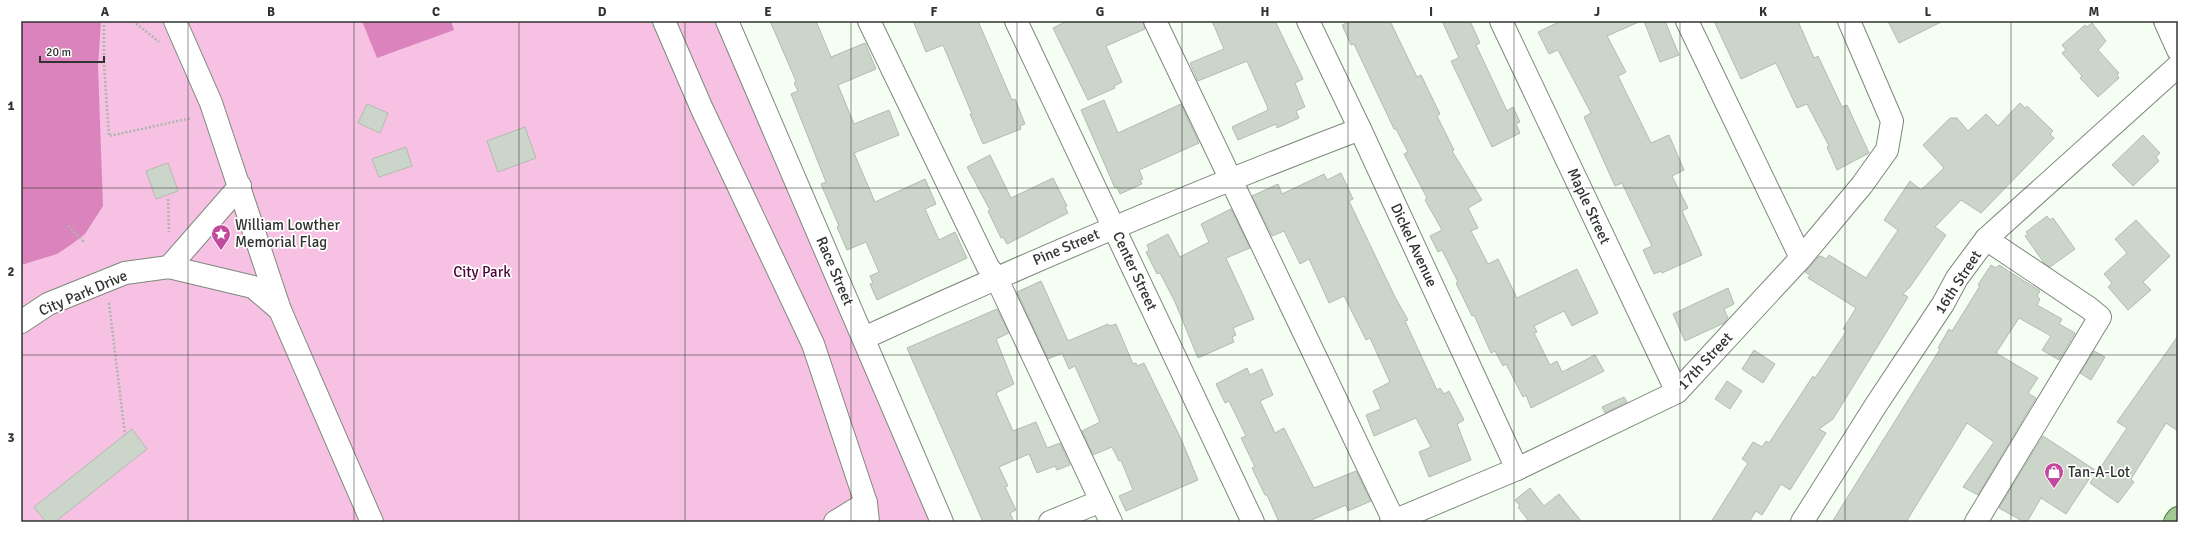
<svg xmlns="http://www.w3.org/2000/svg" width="2199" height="543" font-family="Signika,sans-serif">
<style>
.green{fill:#f6c1e2}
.water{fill:#da83bd}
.building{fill:#cbd5c9;stroke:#b2bcb0}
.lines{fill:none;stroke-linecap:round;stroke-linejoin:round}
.minor-casing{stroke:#7f887d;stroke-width:24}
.major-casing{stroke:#4f7d42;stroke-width:24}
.path{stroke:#aeb6ac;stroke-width:2.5;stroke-dasharray:2 2;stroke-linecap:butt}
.minor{stroke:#fff;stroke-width:22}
.major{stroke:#a0c994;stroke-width:22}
.grid{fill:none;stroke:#30342f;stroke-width:1;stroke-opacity:0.55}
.labels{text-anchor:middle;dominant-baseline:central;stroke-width:3.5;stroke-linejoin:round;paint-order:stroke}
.street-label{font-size:15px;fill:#30342f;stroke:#fff}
.poi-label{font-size:15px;fill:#30342f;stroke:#fff;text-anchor:start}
.park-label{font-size:15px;fill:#4f003c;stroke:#fff}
.neatline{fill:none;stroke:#30342f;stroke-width:1.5}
.grid-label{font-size:13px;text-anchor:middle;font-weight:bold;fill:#30342f}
</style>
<rect width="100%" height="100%" fill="#f4fef2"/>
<polygon class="green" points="21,21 727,21 942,522 21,522"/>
<g class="water">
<polygon points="21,21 101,21 98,66 103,206 85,234 72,244 57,254 21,265"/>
<polygon points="362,21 451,21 454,30 377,58"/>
</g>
<g class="building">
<polygon points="770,21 816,21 831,57 865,43 876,69 838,85 854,124 889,110 899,135 854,153 875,202 925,179 936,204 925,209 939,240 955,232 967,258 877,300 870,284 873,283 870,276 879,272 866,242 847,250 837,227 839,226 821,184 826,182 791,94 798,91 794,83 796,81"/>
<polygon points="913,21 978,21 1012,100 1015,99 1025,124 1020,126 1021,129 983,144 970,114 972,114 943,45 926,52"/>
<polygon points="1067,21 1143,21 1145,29 1106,46 1122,82 1114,86 1115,88 1088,100 1053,28"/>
<polygon points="1212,21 1275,21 1303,79 1295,83 1305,107 1296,111 1299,118 1277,128 1276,124 1238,140 1232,127 1268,110 1267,106 1247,61 1198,81 1190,63 1224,49"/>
<polygon points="1351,21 1390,21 1417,77 1421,75 1440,114 1437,116 1454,150 1452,151 1482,200 1468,208 1478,228 1471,231 1488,264 1498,259 1517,298 1577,269 1598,313 1572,326 1564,311 1534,326 1537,332 1534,333 1550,365 1557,361 1562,372 1595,355 1604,371 1531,408 1526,395 1523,397 1506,364 1503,366 1495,351 1491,353 1474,315 1472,316 1456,283 1458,282 1442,250 1438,252 1430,236 1442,230 1425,200 1427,198 1404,154 1408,152 1396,129 1394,129 1354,44 1351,45 1342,25"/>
<polygon points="1442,21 1470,21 1480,43 1476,45 1507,111 1513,107 1520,122 1516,124 1520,133 1492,147 1451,61 1459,58"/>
<polygon points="1561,21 1641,21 1607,36 1626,72 1618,76 1651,143 1669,135 1684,170 1672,176 1688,208 1682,211 1702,255 1662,273 1661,271 1654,274 1643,250 1652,246 1622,183 1615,186 1584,117 1591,113 1558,50 1549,54 1538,32"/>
<polygon points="1644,21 1665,21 1679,55 1660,62"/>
<polygon points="1714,21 1798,21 1814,58 1818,56 1842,107 1847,105 1869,153 1837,170 1827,147 1829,146 1807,104 1797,108 1776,63 1741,79"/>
<polygon points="1888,21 1943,21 1899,43"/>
<polygon points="2092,23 2106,41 2098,50 2119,73 2117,75 2119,78 2098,97 2080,78 2082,76 2062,53 2066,50 2062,45 2085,25 2087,27"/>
<polygon points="1104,100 1118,133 1181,104 1199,143 1139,170 1143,179 1140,180 1142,184 1120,194 1117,187 1115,188 1081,110"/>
<polygon points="2020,103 2025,108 2027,106 2053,131 2050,134 2054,138 1981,213 1961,200 1935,227 1946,235 1910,287 1903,294 1908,297 1833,419 1819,429 1826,433 1790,490 1781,484 1762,515 1756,511 1749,522 1711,522 1748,463 1742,459 1753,442 1762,447 1766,441 1769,443 1813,376 1815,378 1844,335 1846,330 1843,329 1856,308 1808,278 1810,275 1805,272 1818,257 1821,256 1826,259 1829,255 1866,278 1898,230 1884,220 1910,181 1921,190 1944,168 1923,145 1950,118 1957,118 1968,131 1986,114 1998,126"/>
<polygon points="367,104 388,113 380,133 358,123"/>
<polygon points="525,127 536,158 498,172 487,141"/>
<polygon points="2143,135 2160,153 2156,157 2159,161 2133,186 2112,165"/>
<polygon points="406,147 412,166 379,177 372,159"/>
<polygon points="990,155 1011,198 1053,178 1067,206 1065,207 1068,213 1007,244 1003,237 1001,238 988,211 990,210 967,167"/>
<polygon points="168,163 178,191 156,199 146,171"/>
<polygon points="1341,173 1353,199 1349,201 1395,297 1408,320 1405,321 1437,390 1440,388 1444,394 1449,391 1464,420 1457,424 1471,460 1429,477 1419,452 1431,447 1416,418 1374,436 1366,415 1381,409 1373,391 1390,382 1370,338 1366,340 1344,296 1329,303 1309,259 1300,264 1284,231 1272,236 1252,196 1278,184 1282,194 1324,174 1327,180"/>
<polygon points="1231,209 1250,248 1226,258 1254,319 1233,328 1236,335 1232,337 1234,342 1198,358 1175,302 1160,273 1157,274 1146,252 1149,250 1147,245 1168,234 1180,257 1209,242 1201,224"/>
<polygon points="2047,216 2050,220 2053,218 2075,249 2050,267 2044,263 2025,236 2028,234 2026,232"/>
<polygon points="2136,220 2170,256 2143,282 2151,290 2128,310 2108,287 2112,283 2104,274 2127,253 2115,239"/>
<polygon points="1991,265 1996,268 1999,265 2040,291 2037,296 2040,299 2037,305 2062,319 2059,324 2075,333 2059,360 2042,350 2051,336 2019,318 1996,353 2038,378 2028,393 2036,398 1978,495 1963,487 1994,442 1967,423 1906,522 1832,522 1940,349 1938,348 1949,329 1952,331 1980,286 1978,285"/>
<polygon points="1041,281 1068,341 1108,324 1110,326 1116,324 1133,364 1136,363 1137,366 1144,363 1181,439 1198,480 1126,511 1119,496 1133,490 1121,460 1119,461 1112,447 1093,455 1082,431 1100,422 1075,366 1069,369 1062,353 1048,359 1017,292"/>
<polygon points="1728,288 1734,304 1724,309 1728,318 1724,323 1685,341 1673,314"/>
<polygon points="997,309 1009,333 996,339 1014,384 996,393 1013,431 1036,422 1047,448 1060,443 1070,465 1057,470 1055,466 1037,473 1029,454 999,467 1008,486 1005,487 1016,510 1010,513 1014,522 983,522 907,348"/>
<polygon points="2178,336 2178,431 2166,423 2131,479 2134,482 2118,503 2090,483 2127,428 2117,422"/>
<polygon points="1754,350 1775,364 1763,383 1742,369"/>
<polygon points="2094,351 2105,357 2091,380 2080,373"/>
<polygon points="1247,368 1250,375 1262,369 1273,395 1260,401 1275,433 1284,428 1314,488 1356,471 1371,501 1348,511 1346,505 1307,522 1279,522 1267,495 1265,495 1252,468 1255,467 1241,438 1246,436 1229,401 1225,403 1216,384"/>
<polygon points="1727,381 1742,391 1730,409 1715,399"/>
<polygon points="1624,397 1627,402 1605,413 1602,407"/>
<polygon points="132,429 147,449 55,522 46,522 34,507"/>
<polygon points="2043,436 2095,470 2066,514 2041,498 2027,522 2024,522 1999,508"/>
<polygon points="1530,488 1544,506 1559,494 1582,522 1525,522 1528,520 1518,507 1520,506 1515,500"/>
</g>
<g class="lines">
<defs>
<g id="minor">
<polyline points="175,21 211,103 280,310 372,522"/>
<polyline points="664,21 702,109 813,344 866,503 868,522"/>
<polyline points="727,21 942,522"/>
<polyline points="869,21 988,267 996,277 1111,522"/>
<polyline points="1016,21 1253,522"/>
<polyline points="1155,21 1394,521"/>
<polyline points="1308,21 1360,129 1517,469"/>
<polyline points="1501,21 1677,392"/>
<polyline points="1687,21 1801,258"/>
<polyline points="2165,21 2178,50"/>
<polyline points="169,267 240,186"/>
<polyline points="21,322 48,304 125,273 169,267 253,287 280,310"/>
<path d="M864,338C1027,263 1192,193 1360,129"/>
<polyline points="835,522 866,503"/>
<polyline points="1050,522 1101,501"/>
<polyline points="1391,522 1517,469 1677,392 1801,258 1862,185 1887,150 1892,121 1849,21"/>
<polyline points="1802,522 1876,405 1943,304 1957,278 1986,239 2178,66"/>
<polyline points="1976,522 2100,317 2089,308 1986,239"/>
</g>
<polyline id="major" points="2175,522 2178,518"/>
</defs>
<use href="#minor" class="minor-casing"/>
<use href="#major" class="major-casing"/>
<g class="path">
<polyline points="104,21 104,65 109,136 192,118"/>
<polyline points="133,21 159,42"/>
<polyline points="168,199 169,232"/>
<polyline points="68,226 84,242"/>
<polyline points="109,303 125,435"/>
</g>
<use href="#minor" class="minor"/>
<use href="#major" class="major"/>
</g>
<path class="grid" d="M188,21V522M354,21V522M519,21V522M685,21V522M851,21V522M1017,21V522M1182,21V522M1348,21V522M1514,21V522M1680,21V522M1845,21V522M2011,21V522M21,188H2178M21,355H2178"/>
<defs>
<symbol id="sight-pin" viewBox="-11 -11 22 30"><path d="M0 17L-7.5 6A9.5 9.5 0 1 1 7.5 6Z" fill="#c1499e" stroke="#fff"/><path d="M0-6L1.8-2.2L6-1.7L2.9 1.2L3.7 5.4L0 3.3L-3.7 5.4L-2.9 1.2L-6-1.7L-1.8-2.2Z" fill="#fff"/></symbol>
<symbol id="shop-pin" viewBox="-11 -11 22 30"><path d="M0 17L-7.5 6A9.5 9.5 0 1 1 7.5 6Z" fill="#c1499e" stroke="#fff"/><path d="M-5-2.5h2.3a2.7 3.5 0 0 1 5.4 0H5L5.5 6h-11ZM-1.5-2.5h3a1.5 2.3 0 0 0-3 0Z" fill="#fff"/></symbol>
</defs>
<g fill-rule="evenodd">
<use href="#sight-pin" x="210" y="223" width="22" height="30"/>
<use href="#shop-pin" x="2043" y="461" width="22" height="30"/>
</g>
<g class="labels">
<g class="street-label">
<text transform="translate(1589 206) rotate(65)">Maple Street</text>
<text transform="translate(1414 245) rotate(65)">Dickel Avenue</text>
<text transform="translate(1066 247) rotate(-23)">Pine Street</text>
<text transform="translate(835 271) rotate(67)">Race Street</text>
<text transform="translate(1135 271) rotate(65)">Center Street</text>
<text transform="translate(1958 282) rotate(-57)">16th Street</text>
<text transform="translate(83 293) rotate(-23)">City Park Drive</text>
<text transform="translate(1705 361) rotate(-47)">17th Street</text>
</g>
<g class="poi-label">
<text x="235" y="225">William Lowther<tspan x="235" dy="17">Memorial Flag</tspan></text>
<text x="2068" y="472">Tan-A-Lot</text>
</g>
<g class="park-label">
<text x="482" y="272">City Park</text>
</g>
</g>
<rect width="2199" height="543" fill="none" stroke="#ffffff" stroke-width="44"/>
<path d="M40 56v6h64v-6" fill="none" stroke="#30342f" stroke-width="2"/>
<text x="46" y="56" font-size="12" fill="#30342f" stroke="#ffffff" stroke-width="3" paint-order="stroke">20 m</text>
<rect x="22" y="22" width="2155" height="499" class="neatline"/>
<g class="grid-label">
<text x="105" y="16">A</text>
<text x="271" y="16">B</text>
<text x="436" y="16">C</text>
<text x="602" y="16">D</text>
<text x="768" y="16">E</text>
<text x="934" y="16">F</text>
<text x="1100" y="16">G</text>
<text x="1265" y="16">H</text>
<text x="1431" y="16">I</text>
<text x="1597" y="16">J</text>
<text x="1763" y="16">K</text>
<text x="1928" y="16">L</text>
<text x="2094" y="16">M</text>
<text x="11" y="110">1</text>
<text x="11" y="276">2</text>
<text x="11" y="442">3</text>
</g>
</svg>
